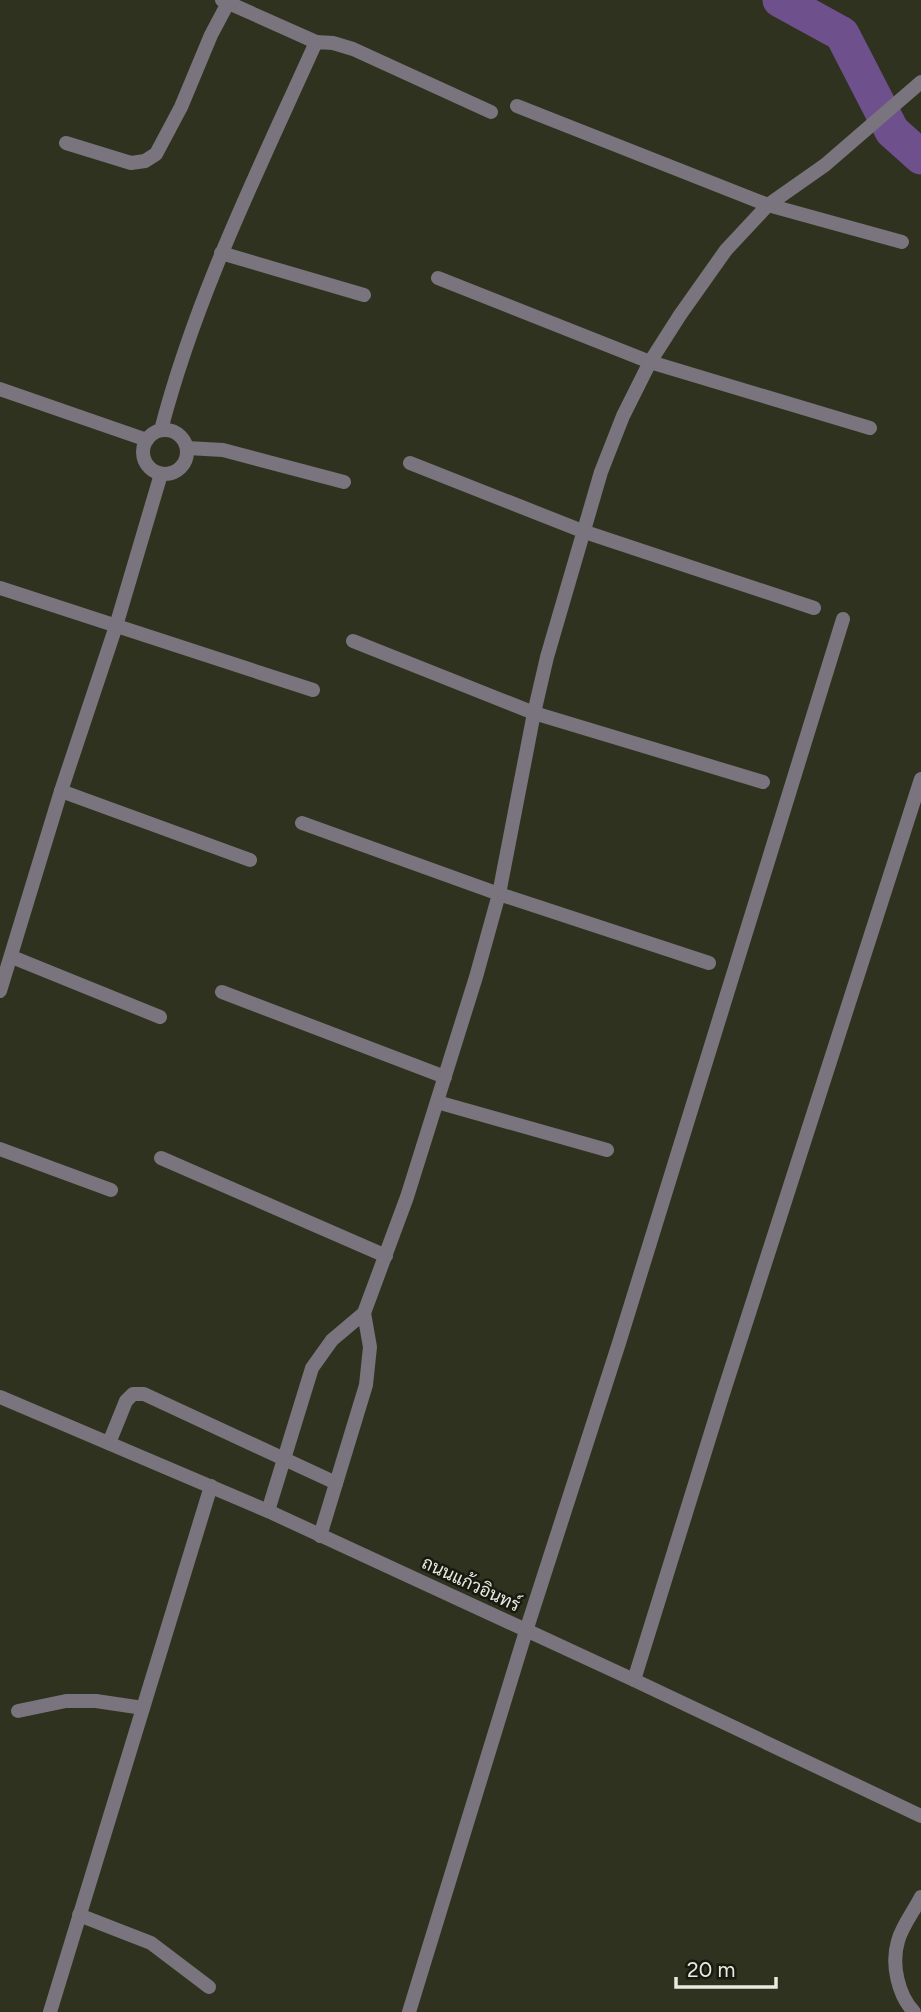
<svg xmlns="http://www.w3.org/2000/svg" width="921" height="2012" font-family="Figtree,Sarabun,sans-serif">
<style>
.lines{fill:none;stroke-linecap:round;stroke-linejoin:round}
.canal{stroke:#6e508d;stroke-width:35}
.lane{stroke:#79747e;stroke-width:14}
.street{stroke:#79747e;stroke-width:14}
.labels{text-anchor:middle;dominant-baseline:central;stroke-width:5;stroke-linejoin:round;paint-order:stroke}
.street-label{font-size:18px;fill:#e9ebde;stroke:#181910}
</style>
<rect width="100%" height="100%" fill="#2f321e"/>
<g class="lines">
<polyline class="canal" points="780,0 842,34 892,131 921,157"/>
<g class="lane">
<polyline points="109,1443 126,1401 133,1394 144,1394 336,1483"/>
<polyline points="79,1915 151,1943 209,1987"/>
<polyline points="409,2012 526,1631"/>
<path d="M914,2012C898,1995 891,1964 898,1941C902,1926 914,1911 921,1897"/>
</g>
<g class="street">
<polyline points="222,0 316,42"/>
<polyline points="517,106 768,205 902,242"/>
<polyline points="66,143 131,163 145,161 156,154 181,107 211,35 228,3"/>
<polyline points="221,253 364,295"/>
<polyline points="438,278 650,362 870,428"/>
<polyline points="0,389 147,440"/>
<path d="M161,430C196,295 259,169 316,42L333,43L353,49L491,112"/>
<circle cx="165" cy="452" r="22"/>
<polyline points="187,448 223,450 344,482"/>
<polyline points="410,463 585,532 814,608"/>
<polyline points="0,588 313,690"/>
<polyline points="353,641 534,713 763,782"/>
<polyline points="61,791 250,860"/>
<polyline points="302,823 499,894 709,963"/>
<polyline points="12,957 160,1017"/>
<polyline points="0,991 61,791 116,626 161,474"/>
<polyline points="222,992 445,1077"/>
<polyline points="437,1102 607,1150"/>
<polyline points="0,1149 111,1190"/>
<polyline points="161,1158 386,1256"/>
<polyline points="0,1397 268,1511 634,1680 921,1816"/>
<polyline points="268,1511 312,1368 332,1340 364,1313 407,1197 476,977 499,894 534,713 547,657 601,472 623,416 650,362 680,315 726,250 768,205 825,165 921,82"/>
<polyline points="320,1536 366,1385 370,1347 364,1313"/>
<polyline points="526,1631 619,1343 843,619"/>
<polyline points="634,1680 722,1397 921,779"/>
<polyline points="18,1711 66,1701 96,1701 143,1708"/>
<polyline points="50,2012 211,1486"/>
</g>
</g>
<g class="labels">
<g class="street-label">
<text transform="translate(471 1584) rotate(25)">ถนนแก้วอินทร์</text>
</g>
</g>
<path d="M676 1977v10h100v-10" fill="none" stroke="#e9ebde" stroke-width="3.5"/>
<text x="687" y="1977" font-size="21" fill="#e9ebde" stroke="#181910" stroke-width="5" paint-order="stroke">20 m</text>
</svg>
